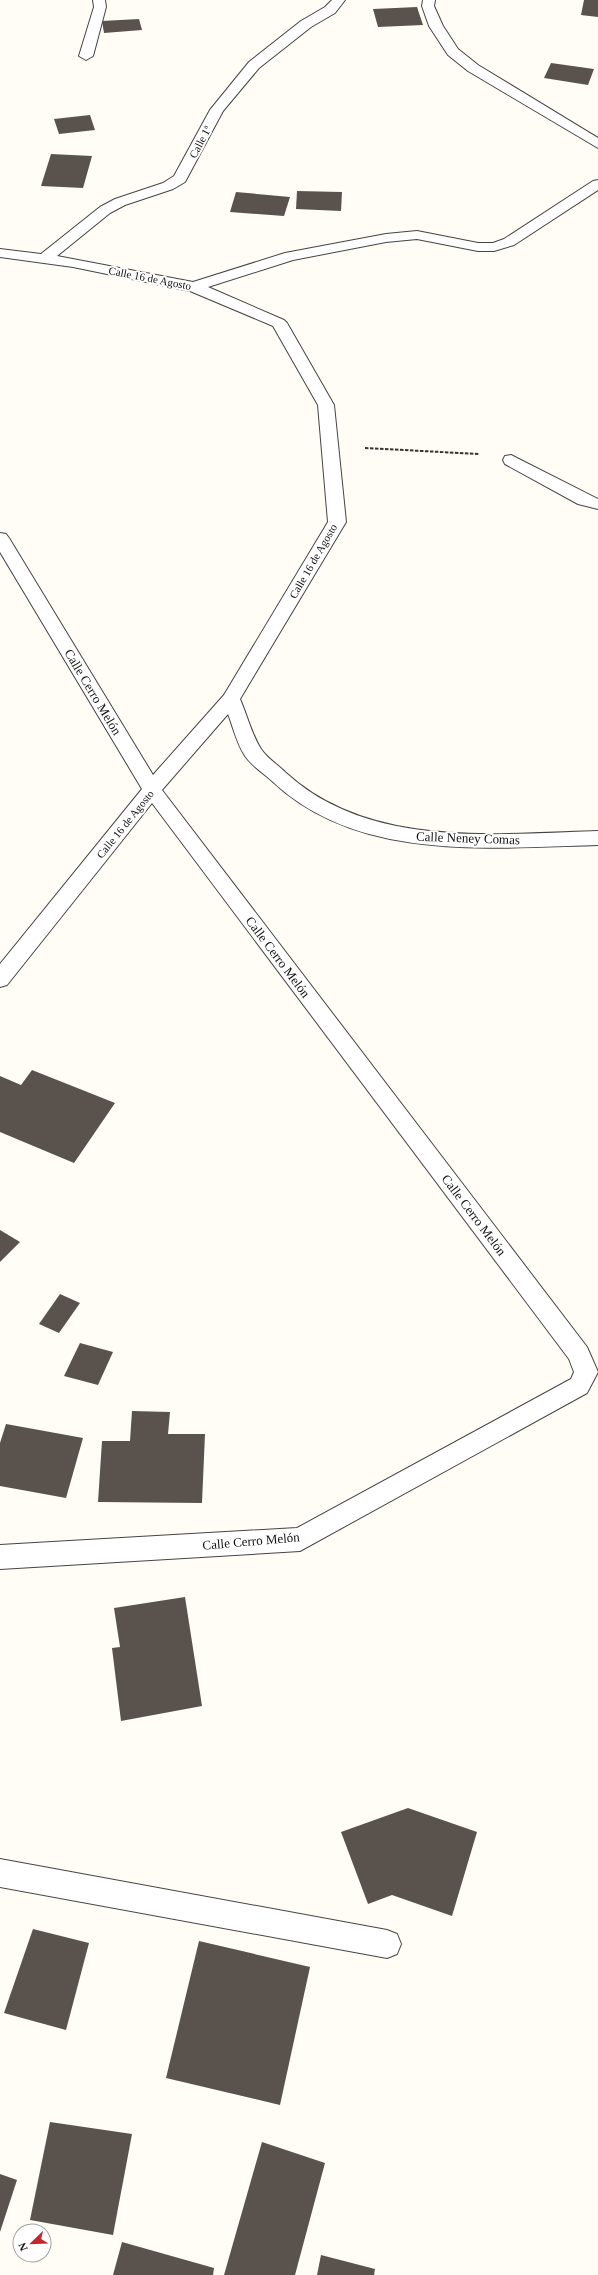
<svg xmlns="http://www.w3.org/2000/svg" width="598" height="2275" font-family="Georgia,serif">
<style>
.building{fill:#5a524d}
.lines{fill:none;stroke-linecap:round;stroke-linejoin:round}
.street-casing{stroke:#444;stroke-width:2}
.path{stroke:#333;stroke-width:2;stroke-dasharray:3.5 1.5;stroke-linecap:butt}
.street{fill:#fff;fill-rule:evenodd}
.labels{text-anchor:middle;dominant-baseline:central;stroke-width:4;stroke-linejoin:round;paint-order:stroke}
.far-street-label{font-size:11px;fill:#111;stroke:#fff}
.street-label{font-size:13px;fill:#111;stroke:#fff}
</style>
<rect width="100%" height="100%" fill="#fffdf5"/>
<g class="building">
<polygon points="584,0 598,0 598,17 581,15"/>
<polygon points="417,7 423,25 378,27 373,9"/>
<polygon points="139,19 142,30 104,33 102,21"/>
<polygon points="551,63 594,69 588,85 544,78"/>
<polygon points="90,115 95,130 59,134 54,119"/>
<polygon points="51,154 92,156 83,188 41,186"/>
<polygon points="297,191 342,192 341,211 296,209"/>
<polygon points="236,192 290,197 284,216 230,212"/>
<polygon points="32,1070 115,1103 74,1163 0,1132 0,1076 21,1085"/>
<polygon points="0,1230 20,1242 0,1262"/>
<polygon points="60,1294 80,1303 59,1333 39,1324"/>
<polygon points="80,1343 113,1352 98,1385 64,1376"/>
<polygon points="132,1411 170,1412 168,1434 205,1434 202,1503 98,1502 102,1441 130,1441"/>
<polygon points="6,1424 83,1438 66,1498 0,1486 0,1443"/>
<polygon points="185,1597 202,1706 121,1721 112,1648 120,1647 114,1608"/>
<polygon points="408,1808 477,1832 452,1916 392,1895 368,1904 341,1832"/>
<polygon points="33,1929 89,1943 66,2030 4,2013"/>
<polygon points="199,1941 310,1967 280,2105 166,2078"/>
<polygon points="50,2122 132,2134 113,2235 30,2220"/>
<polygon points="262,2142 325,2163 295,2275 224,2275"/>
<polygon points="0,2174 17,2180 0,2232"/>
<polygon points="122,2242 214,2268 213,2275 113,2275"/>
<polygon points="321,2255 375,2269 374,2275 317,2275"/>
</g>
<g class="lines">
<defs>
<g id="street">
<polygon points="93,0 105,0 106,7 93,56 86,60 79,56 94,7"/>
<path d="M332,0H345L335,13L311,27L259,68L223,111L185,182L173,189L125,205L110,213L57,256L193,282L285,253L386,234L417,231L478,243H493L504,239L593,181L598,180V190L514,245L494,251H478L417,239L386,242L293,260L208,287L284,320L287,323L334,405L346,522L240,699C247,715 252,735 261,749C267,758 278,765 285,772C368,849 494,834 598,831V845C489,848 357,862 272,781C263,773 252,766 245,756C237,744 233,727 228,714L162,790L587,1347L598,1372L587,1393L300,1551L0,1569V1545L297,1528L571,1379L574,1372L569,1359L152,803L7,985L0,987V964L142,789L0,552V533L6,534L9,538L153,775L224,695L328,522L318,405L273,326L190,291L73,267L0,257V249L41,254L100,207L115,199L163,183L174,176L210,110L249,62L301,21L325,7Z"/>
<polygon points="423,0 435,0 434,6 443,26 458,49 478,65 598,138 598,148 468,71 448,55 429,26 422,6"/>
<polygon points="511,455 598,499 598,509 578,504 505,464 503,460 505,456"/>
<polygon points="0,1859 387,1930 397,1934 401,1944 397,1954 387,1958 0,1887"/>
</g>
</defs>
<use href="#street" class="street-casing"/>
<polyline class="path" points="365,448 479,454"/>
<use href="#street" class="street"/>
</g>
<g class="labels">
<g class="far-street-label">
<text transform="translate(200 142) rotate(-62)">Calle 1ª</text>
<text transform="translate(150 278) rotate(11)">Calle 16 de Agosto</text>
<text transform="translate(313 561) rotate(-60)">Calle 16 de Agosto</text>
<text transform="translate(125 824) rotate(-51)">Calle 16 de Agosto</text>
</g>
<g class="street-label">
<text transform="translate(93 692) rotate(59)">Calle Cerro Melón</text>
<text transform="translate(468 838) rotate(2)">Calle Neney Comas</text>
<text transform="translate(278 957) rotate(53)">Calle Cerro Melón</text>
<text transform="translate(474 1215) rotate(53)">Calle Cerro Melón</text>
<text transform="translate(251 1541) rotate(-5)">Calle Cerro Melón</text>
</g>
</g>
<g transform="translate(32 2243) rotate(247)"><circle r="19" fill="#ffffff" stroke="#a0a0a0"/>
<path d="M0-3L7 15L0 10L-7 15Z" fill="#c4262e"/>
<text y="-6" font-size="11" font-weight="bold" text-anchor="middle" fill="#111111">N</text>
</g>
</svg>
